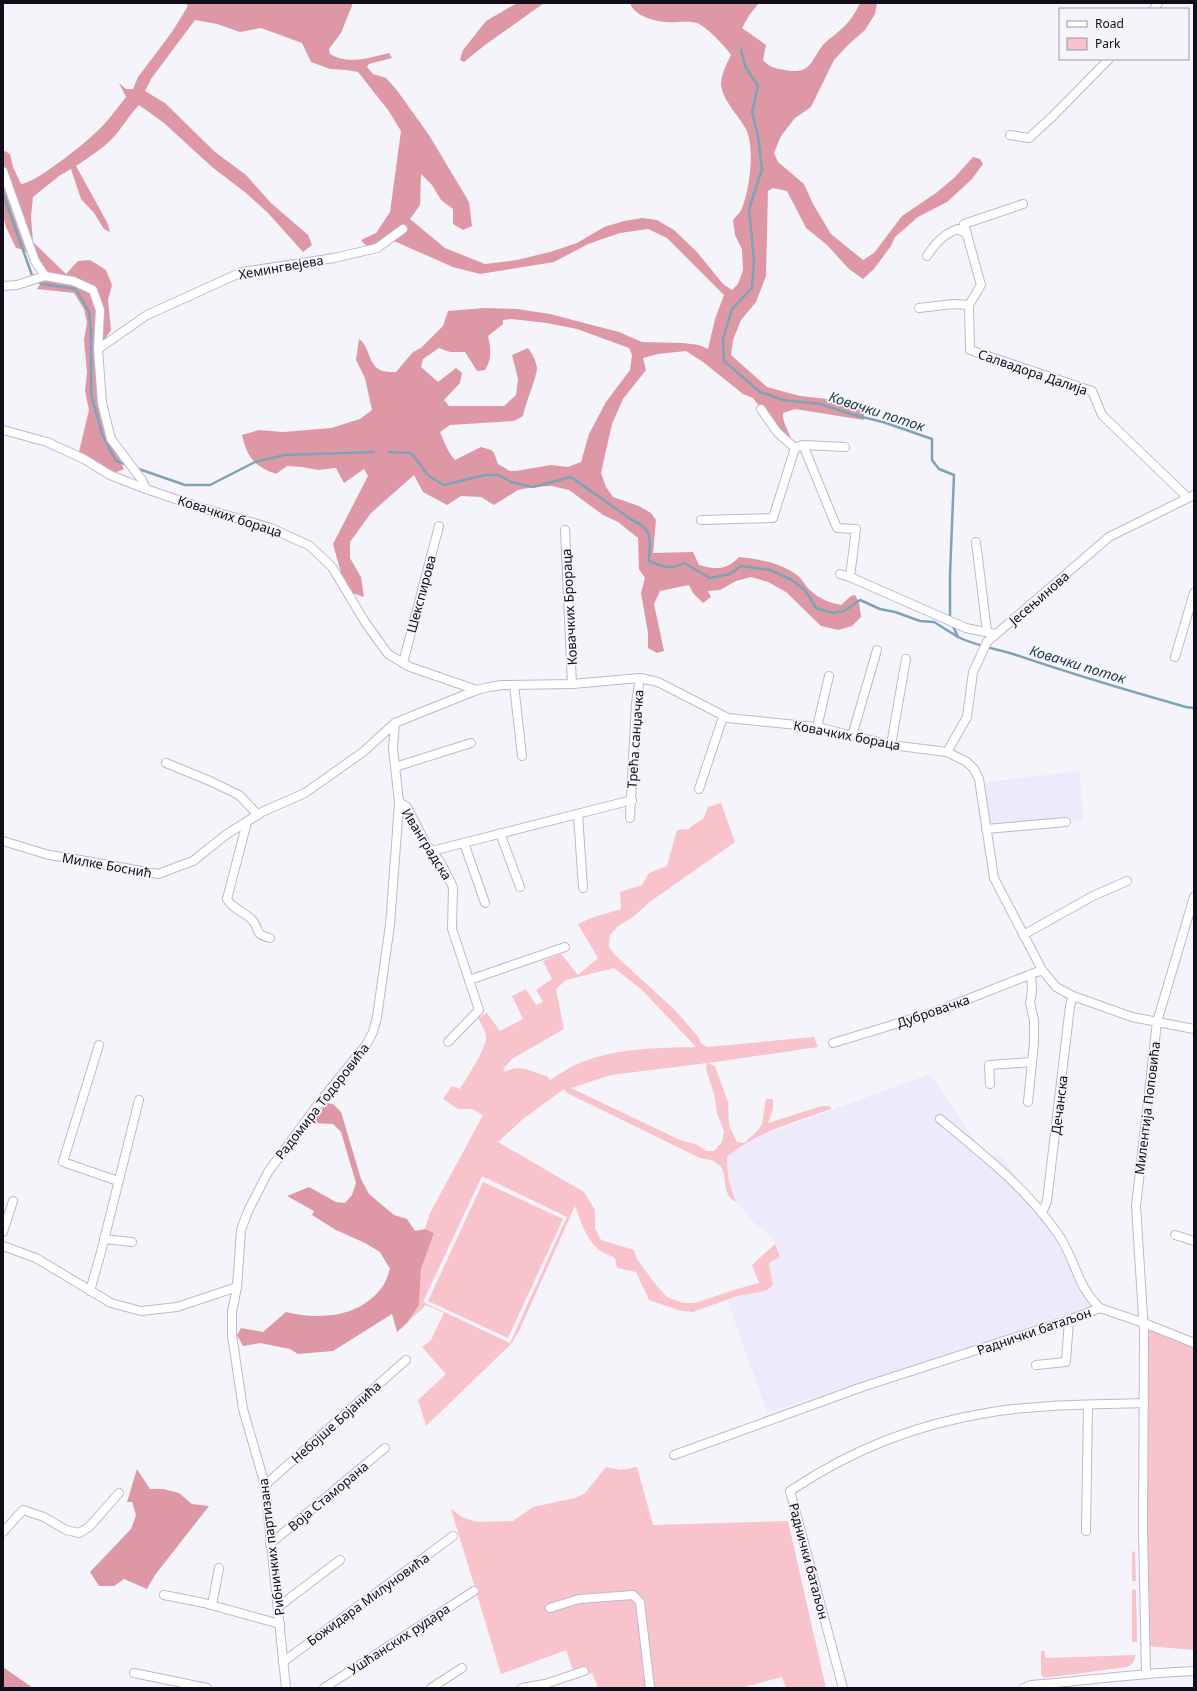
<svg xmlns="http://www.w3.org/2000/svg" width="1197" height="1691" font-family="'Noto Sans',sans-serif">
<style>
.built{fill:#efeafb}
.green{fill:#f9c3cc;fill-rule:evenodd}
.forest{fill:#de98a5;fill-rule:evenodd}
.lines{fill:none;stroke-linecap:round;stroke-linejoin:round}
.stream{stroke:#7da3b9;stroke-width:2.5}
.minor-casing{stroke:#bfb6d6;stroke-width:10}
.minor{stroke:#fff;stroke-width:8}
.labels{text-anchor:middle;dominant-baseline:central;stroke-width:3.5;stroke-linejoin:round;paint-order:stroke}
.street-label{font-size:13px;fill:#110e19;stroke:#f6f4fb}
.water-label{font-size:14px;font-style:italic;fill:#163846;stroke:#f6f4fb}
</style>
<rect width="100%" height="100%" fill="#f6f4fb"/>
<g class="built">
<polygon points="1080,771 1083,820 986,829 979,783"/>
<polygon points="930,1074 985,1155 1002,1156 1033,1202 1042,1213 1090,1308 767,1413 727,1300 737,1296 765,1291 773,1284 769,1265 778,1249 772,1237 755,1224 736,1202 728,1178 727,1157 739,1147 758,1137"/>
</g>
<g class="green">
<path d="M721,803L735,842L651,901L633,917L618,926L610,935L609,947L615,955L676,1011L699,1038L701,1043L707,1047L814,1037L818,1047L708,1063L715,1066L728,1102L729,1125L737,1142L744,1143C767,1124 761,1126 766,1099H773V1109L768,1123L822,1106H830L831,1109C796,1122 756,1132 727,1157L728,1178L736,1202C719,1193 730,1173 718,1164C713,1160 706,1159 700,1158L567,1093L564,1089L523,1119L498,1142L584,1192L595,1210V1228L601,1240L634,1250L637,1259L656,1285L667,1297L683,1303H695L737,1289L759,1283L752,1265L775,1244L780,1257L770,1262L769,1265L773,1284L770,1288L765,1291L737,1296L693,1312L681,1311L649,1300L636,1272L617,1268L615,1258C610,1255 602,1253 598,1249C585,1238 581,1221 575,1206L519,1331L511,1344L426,1426L418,1400L446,1374L422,1347L431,1340L444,1313L426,1305L407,1323L419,1305L421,1269L434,1233L425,1229L429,1215L483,1115L472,1109H458L443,1099L452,1086L460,1089C467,1077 485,1051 486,1038C486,1031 481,1024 478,1018L487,1013L500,1031L523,1019L512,996L526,989L536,1005L543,1002L536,990L552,979L543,961L561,954L578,975L598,958L578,924L591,918L621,909L620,892L642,885L649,873L667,866L677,830L689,829L693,825L703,819L708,807ZM614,968L642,990L696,1047C655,1048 608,1048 571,1067C564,1071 557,1076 550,1080L547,1076C533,1072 519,1063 505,1072L503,1069L512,1059L564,1029L556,989L566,980ZM707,1063L706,1069L714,1094L717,1113L724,1131L722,1142L714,1151H706L698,1145L680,1140L571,1088L611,1075ZM482,1176L567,1217L510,1343L423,1302Z"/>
<polygon points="483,1182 563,1219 508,1338 428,1301"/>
<polygon points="1144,1323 1194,1344 1194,1650 1146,1646"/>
<polygon points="606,1467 621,1470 637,1467 653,1525 788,1521 826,1688 786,1688 782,1677 741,1688 598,1688 592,1673 576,1679 566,1650 501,1674 451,1509 462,1517 477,1522 513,1521 533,1507 575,1498 585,1493"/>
<polygon points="1132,1551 1135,1552 1136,1581 1132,1581"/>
<polygon points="1132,1589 1136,1590 1137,1642 1132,1642"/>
<path d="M1041,1651H1045V1658L1135,1655C1135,1661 1133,1664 1127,1667L1044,1678L1041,1675Z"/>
</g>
<g class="forest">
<path d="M185,3H353L341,33L329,49L330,54C348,65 369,58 389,53L392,58L369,64L367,67L373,74L386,78L396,89L429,135L469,202L472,226L463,230L453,224V209L441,200L432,185L421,174L420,205L410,219L445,248L485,264L517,260L550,252L577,243L604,227L624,221L642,218L657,220L674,230L697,252L723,284L732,290L738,284L743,270L742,249L735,235L733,220C736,216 741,212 742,208C750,189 755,147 746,129C739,116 722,100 721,84C721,74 727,63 731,55C726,47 706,26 697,23C688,20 676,23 666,22C654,21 634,16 630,3H759L750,14L742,28L766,45L763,60C771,68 774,68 785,70C814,76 811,56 826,42C830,38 834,36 838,32C848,24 855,14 860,3H877L875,14L865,30L848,45L834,60L811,107L795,118L781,136L774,153L778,162L804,184L813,204L831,234L863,260L874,253L902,216L936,193L955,177L973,157L980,159L983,164L972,179L947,202L918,217L895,237L891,246L874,269L863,279L849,269L827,245L806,228L787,191L773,188L768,191L766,276L756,302L741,320L733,340L731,355L767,387L800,396L846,401L864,410V420L795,409L783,413C782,422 789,431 791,439L786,442L753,398L743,394L703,362L686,351L658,354L643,358L646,370L623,399L612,424L601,473L606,487L613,497L639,506L651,513L656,520L653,553L693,552L699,565C716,570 727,570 739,557C758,559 782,563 797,575C801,578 804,583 807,587C817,598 827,602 841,605L851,596L855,595L859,602L861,617L852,626L838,630L821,626L786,592L768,582L751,577L736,581L720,590L708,591L711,597L703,603L693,593L689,585L660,591L654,604L664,651L657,653L648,648V633L641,593L645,578L639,569L638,538L618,522L603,515L569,490L552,486L533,487L518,490L494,505L481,497L461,496L447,505L423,492L414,475L371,513L350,542V558L361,577L364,597L346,591L333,544L368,476L364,469L344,483L336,468L318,470L302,467L287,466L276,474C254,466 247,457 242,435L259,430L283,432L331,428L360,419L372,410L365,378L356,360L359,339C371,347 367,366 383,371C386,372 392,372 396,372L413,352L421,348L443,326L448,311L484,308L517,309L550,314L619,332L642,342L683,343L699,345L708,349L715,319L724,295L667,238L648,229L620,233L588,244L554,262L480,274L453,267L387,238L367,247L361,240L376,233L390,212L401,131L388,110L358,72L347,70L330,69L311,62L302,43L261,28L240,32L217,24L195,20L151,79L145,91L165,103L215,152L246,175L271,203L308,235L312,245L303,252L268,213L246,193L212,167L164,123L139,105C131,113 125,123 118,132C107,146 91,156 76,166L108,224L110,232L104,229L94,213L81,199L71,169L59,176L33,197L31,217L33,242L66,274L78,261L90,260L106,270L112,285L108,300L111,330L98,349L111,439L124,469L110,475L78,456L89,410L85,391L87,373L84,340L87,322L84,309L74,293L37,289L45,276L24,250L16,248L6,227L3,215V150L10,154L13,167L21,184C35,183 80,147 92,136C105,125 115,111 126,97L119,83L126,89H133L138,77L172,32L188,6ZM511,319L547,323L577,329L629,348L632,355L630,370L606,402L589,434L581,462L568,467L551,465L516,471H510L498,464L494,453L491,450L481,447L455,460C448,452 444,442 440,432L450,425L514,421L523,416C525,405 537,376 537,368C536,360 532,354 528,348L512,355L518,379L516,395L504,406H449L444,400L460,383L462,373L456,368L438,382L421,367L423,359L439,348L450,352H465L477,371L485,370C492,359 491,348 488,336L503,324V320Z"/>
<polygon points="517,3 544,3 485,45 464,62 460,60 463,50 486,21"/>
<path d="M326,1103L333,1104L341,1112L361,1179L369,1194L394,1215L407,1219L415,1231L425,1229L434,1233L421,1269L419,1305L407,1323L397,1332L392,1314L333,1351L298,1354L290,1349L260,1343L243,1346L237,1335L241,1328L263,1332L286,1312C320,1320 360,1318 383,1286C386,1281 388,1275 390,1269L380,1252L365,1243L336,1230L312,1215L314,1211L287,1196L309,1187L336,1202L345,1203L352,1195L356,1183L341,1132L333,1124L313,1123Z"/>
<polygon points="137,1469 150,1489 163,1489 179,1493 192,1504 209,1506 155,1575 147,1589 124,1579 114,1586 99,1586 90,1572 131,1529 136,1515 132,1502 127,1502"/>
<polygon points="3,1667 33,1688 3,1688"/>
</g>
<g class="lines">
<g class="stream">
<polyline points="741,50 745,66 758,86 752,112 758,136 762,169 749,209 754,260 752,288 732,309 723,339 724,361 760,392 783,400 820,404 854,415 883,422 932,439 932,460 939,469 954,475 950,575 950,620"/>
<polyline points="3,194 33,278"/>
<polyline points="37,281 42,284 76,289 89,312 91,331 91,394 102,434 116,461 128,465"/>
<path d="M389,452L411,453L429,476L444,485L485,475H499L511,482L533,487L571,477L632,520C654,530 650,539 649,561C663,567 670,570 684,563L710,578L730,574L741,566L770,570L790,579L805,590L816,608L833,613L844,611L860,600L880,609L895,612L920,621L934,622L958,637"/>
<polyline points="136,468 185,485 210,485 255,462 285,455 374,452"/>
<path d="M952,624L958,637C976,646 997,649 1016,655C1072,674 1129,691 1186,707L1194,708"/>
</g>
<defs>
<g id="minor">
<polyline points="1154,9 1158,3"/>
<polyline points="1010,135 1029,138 1053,116 1109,59"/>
<polyline points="3,171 35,261 45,276 73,281 93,290 100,310 98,349 102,403 111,439 142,480 146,489"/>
<polyline points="1023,204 964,224 981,285 969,305 970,350 1092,391 1102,415 1188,498"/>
<path d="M927,256C935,244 943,234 958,229L967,234"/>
<polyline points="3,286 17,285 45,276"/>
<polyline points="919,308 953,304 969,305"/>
<polyline points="98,349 147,315 242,272 334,258 377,248 403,229"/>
<polyline points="761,409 777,432 795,448"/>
<polyline points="3,430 47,442 84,459 110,475 146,489 202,508 271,528 310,546 332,567 365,622 388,654 410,667 477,690"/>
<polyline points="803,445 845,447"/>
<polyline points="701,520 773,518 795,448 803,445 837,528 856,529 850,577"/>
<polyline points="565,530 572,684"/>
<polyline points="976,542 987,632"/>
<polyline points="840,574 850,577 966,628 995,634"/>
<polyline points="1175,657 1194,593"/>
<polyline points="403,663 439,526"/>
<polyline points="514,685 522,756"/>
<polyline points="817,727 829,676"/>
<polyline points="852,736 877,650"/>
<polyline points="891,745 906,659"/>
<polyline points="947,752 967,717 973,672 987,642 1109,537 1194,495"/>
<polyline points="166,763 210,781 239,795 258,815"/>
<polyline points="395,767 471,743"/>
<polyline points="699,789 723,717"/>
<polyline points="399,802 407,807 426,844 441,863 453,887 452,929 479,1010 448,1042"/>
<polyline points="578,814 583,888"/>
<polyline points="630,818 636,703 640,678"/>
<path d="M247,822L227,899C233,910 246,912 253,921C261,932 253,933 270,938"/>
<polyline points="986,829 1066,822"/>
<polyline points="500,833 520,887"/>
<polyline points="3,841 49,855 81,860 158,874 193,861 227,834 262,812 305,793 363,752 395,723 417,714 477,690 489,687 502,685 572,684 640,678 658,682 728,718 817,727 891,745 947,752 967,762 974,769 979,779 994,878 1042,970 1056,987 1073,996 1132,1017 1194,1029"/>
<polyline points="464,843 485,903"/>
<polyline points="432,851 632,800"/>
<polyline points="1023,935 1093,896 1127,881"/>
<polyline points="469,980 565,947"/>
<polyline points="833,1043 935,1012 1042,970"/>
<polyline points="99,1045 63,1162 118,1181"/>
<polyline points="990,1084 989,1065 1032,1062"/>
<polyline points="1028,1102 1034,1043 1034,1020 1030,1003 1032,991 1031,974"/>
<path d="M940,1119C983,1154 1026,1188 1058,1234C1075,1258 1077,1287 1100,1308"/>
<polyline points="1042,1213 1047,1201 1070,1006 1073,996"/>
<polyline points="3,1232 13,1201"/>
<polyline points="1175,1235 1194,1241"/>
<polyline points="104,1239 132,1242"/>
<polyline points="3,1246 36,1258 111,1303 141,1311 177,1307 237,1287"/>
<polyline points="90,1291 101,1252 139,1100"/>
<polyline points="1036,1365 1066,1362 1069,1320"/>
<polyline points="674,1455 862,1387 1069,1320 1100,1308 1144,1323 1194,1343"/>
<polyline points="265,1485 406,1360"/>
<polyline points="1086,1531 1088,1406"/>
<polyline points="3,1532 23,1510 44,1517 66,1530 79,1533 89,1527 119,1493"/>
<polyline points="270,1544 385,1448"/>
<polyline points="164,1595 204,1603 280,1624"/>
<polyline points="212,1605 219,1568"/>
<polyline points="278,1607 340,1560"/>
<polyline points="550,1608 579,1599 633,1595 640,1602 650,1688"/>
<polyline points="283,1662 453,1536"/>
<polyline points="134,1673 207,1688"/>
<polyline points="1146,1674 1143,1530 1144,1332 1136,1206 1157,1022 1194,897"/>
<polyline points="286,1688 265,1485 243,1409 232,1335 232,1312 237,1287 241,1230 248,1211 268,1172 319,1103 366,1045 373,1032 377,1017 390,925 396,845 399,802 393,748 395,723"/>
<polyline points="324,1688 474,1591"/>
<polyline points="431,1688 462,1668"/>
<polyline points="522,1688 545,1684 584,1671"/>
<path d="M843,1688L790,1491C853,1449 916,1424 992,1412C1042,1404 1093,1405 1144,1403"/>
<path d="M1024,1688L1031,1685C1085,1681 1139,1673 1194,1671"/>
</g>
</defs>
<use href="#minor" class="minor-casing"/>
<use href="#minor" class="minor"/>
</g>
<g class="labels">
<g class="street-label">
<text transform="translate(281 267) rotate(-10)">Хемингвејева</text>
<text transform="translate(1033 372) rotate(19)">Салвадора Далија</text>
<text transform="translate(230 516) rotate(18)">Ковачких бораца</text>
<text transform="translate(421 594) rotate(-75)">Шекспирова</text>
<text transform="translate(1039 598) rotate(-41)">Јесењинова</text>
<text transform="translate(569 607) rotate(-93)">Ковачких Брораца</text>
<text transform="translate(847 735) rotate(11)">Ковачких бораца</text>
<text transform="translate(635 739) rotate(-86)">Трећа санџачка</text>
<text transform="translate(427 844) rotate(58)">Иванградска</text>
<text transform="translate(107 865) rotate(10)">Милке Боснић</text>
<text transform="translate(933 1011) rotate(-19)">Дубровачка</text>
<text transform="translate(322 1101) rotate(-52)">Радомира Тодоровића</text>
<text transform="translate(1059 1105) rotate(-83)">Дечанска</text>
<text transform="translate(1147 1108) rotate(-83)">Милентија Поповића</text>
<text transform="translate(1034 1331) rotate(-19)">Раднички батаљон</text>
<text transform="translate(336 1422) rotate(-42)">Небојше Бојанића</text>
<text transform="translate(328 1496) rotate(-40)">Воја Стаморана</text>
<text transform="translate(271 1547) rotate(-97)">Рибничких партизана</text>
<text transform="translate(809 1561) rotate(75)">Раднички батаљон</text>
<text transform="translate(368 1599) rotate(-36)">Божидара Милуновића</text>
<text transform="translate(399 1639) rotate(-33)">Ушћанских рудара</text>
</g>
<g class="water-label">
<text transform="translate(877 411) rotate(18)">Ковачки поток</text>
<text transform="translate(1078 664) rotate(17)">Ковачки поток</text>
</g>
</g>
<rect width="1197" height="1691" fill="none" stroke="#110e19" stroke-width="8"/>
<rect x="1059" y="8" width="130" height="52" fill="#f6f4fb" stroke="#9a98a1"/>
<rect x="1067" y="21" width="20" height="6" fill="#ffffff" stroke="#9a98a1"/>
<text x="1095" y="28" font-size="12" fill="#110e19">Road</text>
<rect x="1067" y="38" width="20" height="12" fill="#f9c3cc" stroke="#9a98a1"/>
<text x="1095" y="48" font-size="12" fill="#110e19">Park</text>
</svg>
